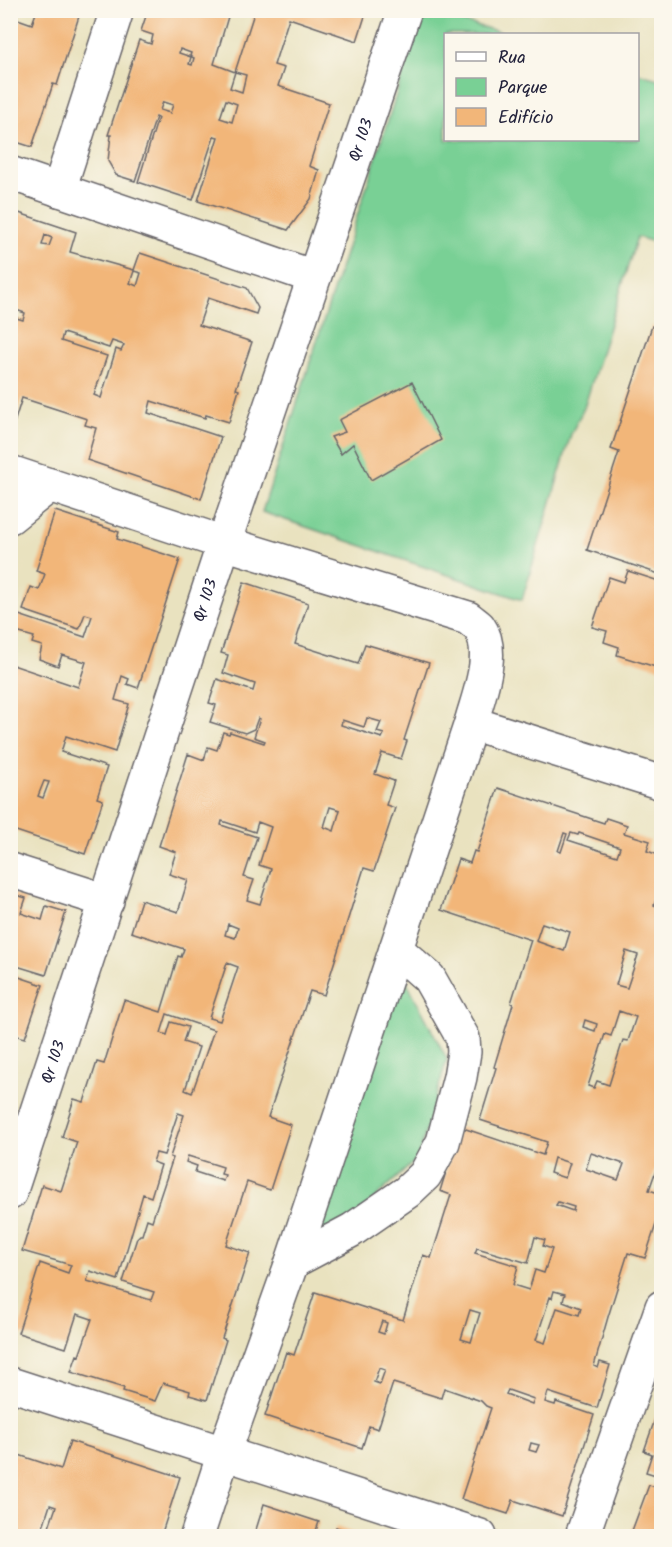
<svg xmlns="http://www.w3.org/2000/svg" width="672" height="1547" font-family="Kalam,sans-serif">
<style>
.green{fill:#79d095;stroke:#4e7968;stroke-width:1.5}
.building{fill:#f2b679;fill-rule:evenodd}
.lines{fill:none;stroke-linecap:round;stroke-linejoin:round}
.minor-casing{stroke:#686569;stroke-width:36}
.minor{stroke:#fff;stroke-width:33}
.labels{text-anchor:middle;dominant-baseline:central;stroke-width:4.5;stroke-linejoin:round;paint-order:stroke}
.street-label{font-size:16px;fill:#22223b;stroke:#fbf7ec}
</style>
<rect width="100%" height="100%" fill="#fbf7ec"/>
<filter id="ink" filterUnits="userSpaceOnUse"><feTurbulence type="fractalNoise" baseFrequency=".0167" numOctaves="2"/><feDisplacementMap in="SourceGraphic" scale="12" xChannelSelector="R" yChannelSelector="G"/><feConvolveMatrix kernelMatrix="1 2 1 2 8 2 1 2 1" color-interpolation-filters="sRGB"/></filter>
<filter id="wash" filterUnits="userSpaceOnUse"><feTurbulence type="fractalNoise" baseFrequency=".008" numOctaves="4" result="noise"/><feDisplacementMap in="SourceGraphic" scale="24" xChannelSelector="R" yChannelSelector="G"/><feGaussianBlur stdDeviation="1.35" result="paint"/><feColorMatrix in="noise" values="0 0 0 0 0 0 0 0 0 0 0 0 0 0 0 0 0 1.4 0 .05"/><feComposite in="paint" operator="in"/></filter>
<g filter="url(#wash)">
<rect width="100%" height="100%" fill="#e9e2bf"/>
<g class="green">
<polygon points="423,11 508,34 446,34 446,140 638,140 638,73 661,80 661,244 637,237 584,408 571,434 522,600 262,512"/>
<polygon points="399,967 447,1059 418,1158 350,1221 307,1238"/>
</g>
<g id="blocks">
<g class="building">
<polygon points="10,10 18,10 15,18 32,24 37,10 81,10 57,85 53,84 32,147 10,140"/>
<path d="M148,10H230L214,64L235,72L230,88L242,92L246,75L235,72L255,10H367L357,41L289,18L274,65L284,68L278,86L329,103L309,166L319,170L311,199L288,230L198,201L218,137L214,136L193,200L138,182L158,118L156,117L135,181L116,175L108,161L111,135H108L139,40L151,44L153,35L141,31ZM180,49L191,53L190,56L194,58L192,65L189,64L191,57L179,53ZM226,100L237,104L232,122L220,118ZM163,102L173,105L170,113L160,110Z"/>
<path d="M13,211L76,232L70,252L134,270L140,253L247,288L258,308L256,314L208,298L199,325L252,342L236,389L239,390L229,422L206,415L205,418L151,401L148,413L221,437L201,499L87,460L96,428L85,425L87,419L22,398L14,423L10,422V316L23,320L25,313L10,308V218ZM45,235L52,238L49,246L42,245ZM134,271L141,273L137,286L130,283ZM63,333L109,348L112,341L124,345L121,351L116,349L101,398L94,395L107,356L61,341Z"/>
<polygon points="652,326 662,329 662,575 587,550 619,452 611,449"/>
<polygon points="412,382 441,440 371,480 353,444 341,454 331,437 345,432 339,420"/>
<path d="M55,511L119,532L117,539L180,559L138,688L127,684L129,679L122,676L115,700L129,704L115,752L66,736L61,752L107,767L97,798L103,800L85,854L10,829V664L78,687L86,662L62,655L58,666L39,659L42,646L32,643L34,637L16,632L10,648V612L85,637L92,616L85,614L79,629L23,610L31,587L39,590L45,574L36,571ZM44,781L49,782L43,798L38,796Z"/>
<polygon points="628,571 662,582 662,669 617,655 619,647 604,642 607,631 592,627 609,577 624,582"/>
<path d="M244,582L308,603L295,644L358,664L365,644L429,663L404,740L407,741L401,759L382,753L375,774L394,781L386,805L395,808L374,871L364,868L324,995L310,991L268,1117L291,1125L270,1190L247,1182L226,1245L250,1253L222,1338L226,1340L207,1400L189,1395L190,1391L163,1383L155,1401L123,1391L124,1388L71,1372L77,1355L79,1356L92,1319L77,1314L66,1348L18,1333L40,1263L68,1273L71,1265L22,1251L42,1185L61,1191L77,1142L62,1137L74,1099L84,1102L97,1062L104,1064L124,1000L161,1012L178,956L181,957L184,949L131,932L141,900L178,912L188,880L169,874L176,852L159,846L188,754L204,760L208,747L217,750L223,732L229,734L230,732L264,743L265,741L254,737L260,719L258,718L254,729L245,733L210,722L216,705L209,703L217,679L253,691L255,684L223,673L228,655L221,653ZM367,718L381,722L377,732L384,734L382,738L341,725L342,720L364,727ZM330,807L340,810L334,831L324,827ZM222,821L255,832L258,822L271,827L259,865L271,869L260,904L247,900L254,880L244,877L257,837L221,825ZM228,924L238,928L235,938L225,935ZM227,963L238,967L220,1021L209,1018ZM167,1014L214,1030L192,1093L185,1090L199,1047L183,1042L188,1027L171,1022L167,1035L161,1033ZM178,1113L184,1115L170,1157L173,1158L152,1221L147,1219L142,1235H140L137,1238L123,1282L154,1292L151,1300L87,1281L90,1271L118,1280L143,1194L151,1197L161,1165L153,1162L156,1153L164,1155ZM188,1156L223,1167L221,1174L225,1175L223,1181L195,1172L197,1166L186,1162Z"/>
<path d="M498,788L604,823L606,818L627,825L624,833L650,841L647,851L662,856V902L656,900L654,905L662,908V1153L649,1190L662,1194V1206L645,1258L628,1253L608,1317L594,1366L598,1368L600,1362L610,1365L597,1408L548,1392L545,1402L555,1405L556,1402L594,1415L562,1516L513,1500L508,1514L461,1499L491,1408L486,1406L481,1401L444,1388L441,1398L393,1383L378,1429L369,1426L362,1448L265,1416L286,1352L294,1355L315,1292L403,1320L423,1255L431,1258L451,1195L440,1191L460,1127L543,1155L547,1142L480,1120L496,1068L494,1067L513,1004L511,1003L531,940L441,910L458,859L470,863L474,851L477,852ZM564,833L567,834L561,852L558,851ZM571,833L578,835L579,833L620,847L617,856L568,840ZM542,923L570,932L564,951L536,941ZM626,951L638,955L627,988L616,985ZM619,1011L636,1017L628,1041L623,1040L609,1085L597,1081L594,1088L588,1086L605,1034L611,1036ZM585,1020L597,1024L595,1031L583,1027ZM591,1153L624,1164L618,1180L586,1169ZM554,1158L570,1163L565,1178L550,1173ZM558,1202L574,1207L573,1211L556,1205ZM535,1237L545,1240L543,1246L552,1249L544,1273L535,1270L529,1290L513,1285L518,1266L475,1253L477,1248L528,1263ZM554,1291L565,1294L563,1301L581,1308L579,1315L557,1308L545,1343L536,1340L550,1297L552,1298ZM470,1310L480,1313L471,1342L461,1339ZM382,1321L387,1323L384,1334L378,1332ZM379,1368L385,1370L380,1384L374,1382ZM508,1390L534,1399L532,1404L506,1394ZM531,1443L539,1445L536,1452L529,1450Z"/>
<polygon points="10,893 26,898 21,913 42,920 46,906 66,912 46,975 10,964"/>
<polygon points="10,974 43,985 25,1038 14,1035 11,1044"/>
<polygon points="662,1399 662,1477 646,1472 652,1454 644,1451"/>
<polygon points="70,1441 180,1477 161,1536 145,1536 136,1533 135,1536 46,1536 56,1507 50,1505 40,1536 10,1536 10,1452 61,1469"/>
<polygon points="649,1485 662,1489 662,1536 630,1536"/>
<polygon points="264,1504 319,1522 314,1536 254,1536"/>
<polygon points="336,1527 362,1536 333,1536"/>
</g>
</g>
</g>
<g filter="url(#ink)">
<use href="#blocks" fill-opacity="0" stroke="#686569" stroke-width="1.5"/>
<g class="lines">
<defs>
<g id="minor">
<polyline points="10,173 314,277"/>
<polyline points="59,190 117,10"/>
<path d="M10,472L224,543L468,618C471,621 476,624 479,627C497,652 478,697 471,723L292,1262L224,1453L197,1536"/>
<polyline points="10,517 50,485"/>
<polyline points="471,723 662,783"/>
<polyline points="10,870 107,901"/>
<path id="s1" d="M10,1193L224,543L405,10"/>
<polyline points="292,1262 352,1230 407,1192 425,1175 443,1142 460,1077 464,1052 463,1038 429,978 396,949"/>
<polyline points="10,1384 480,1536"/>
<polyline points="582,1536 662,1307"/>
</g>
</defs>
<use href="#minor" class="minor-casing"/>
<use href="#minor" class="minor"/>
</g>
</g>
<g class="labels">
<g class="street-label">
<text stroke="none"><textPath href="#s1" startOffset="1110">Qr 103</textPath></text>
<text stroke="none"><textPath href="#s1" startOffset="624">Qr 103</textPath></text>
<text stroke="none"><textPath href="#s1" startOffset="138">Qr 103</textPath></text>
</g>
</g>
<rect width="672" height="1547" fill="none" stroke="#fbf7ec" stroke-width="36"/>
<rect x="444" y="33" width="195" height="108" fill="#fbf7ec" stroke="#a4a2a5" stroke-width="1.5"/>
<rect x="456" y="52" width="30" height="9" fill="#ffffff" stroke="#a4a2a5" stroke-width="1.5"/>
<text x="498" y="63" font-size="18" fill="#22223b">Rua</text>
<rect x="456" y="78" width="30" height="18" fill="#79d095" stroke="#a4a2a5" stroke-width="1.5"/>
<text x="498" y="93" font-size="18" fill="#22223b">Parque</text>
<rect x="456" y="108" width="30" height="18" fill="#f2b679" stroke="#a4a2a5" stroke-width="1.5"/>
<text x="498" y="123" font-size="18" fill="#22223b">Edifício</text>
</svg>
